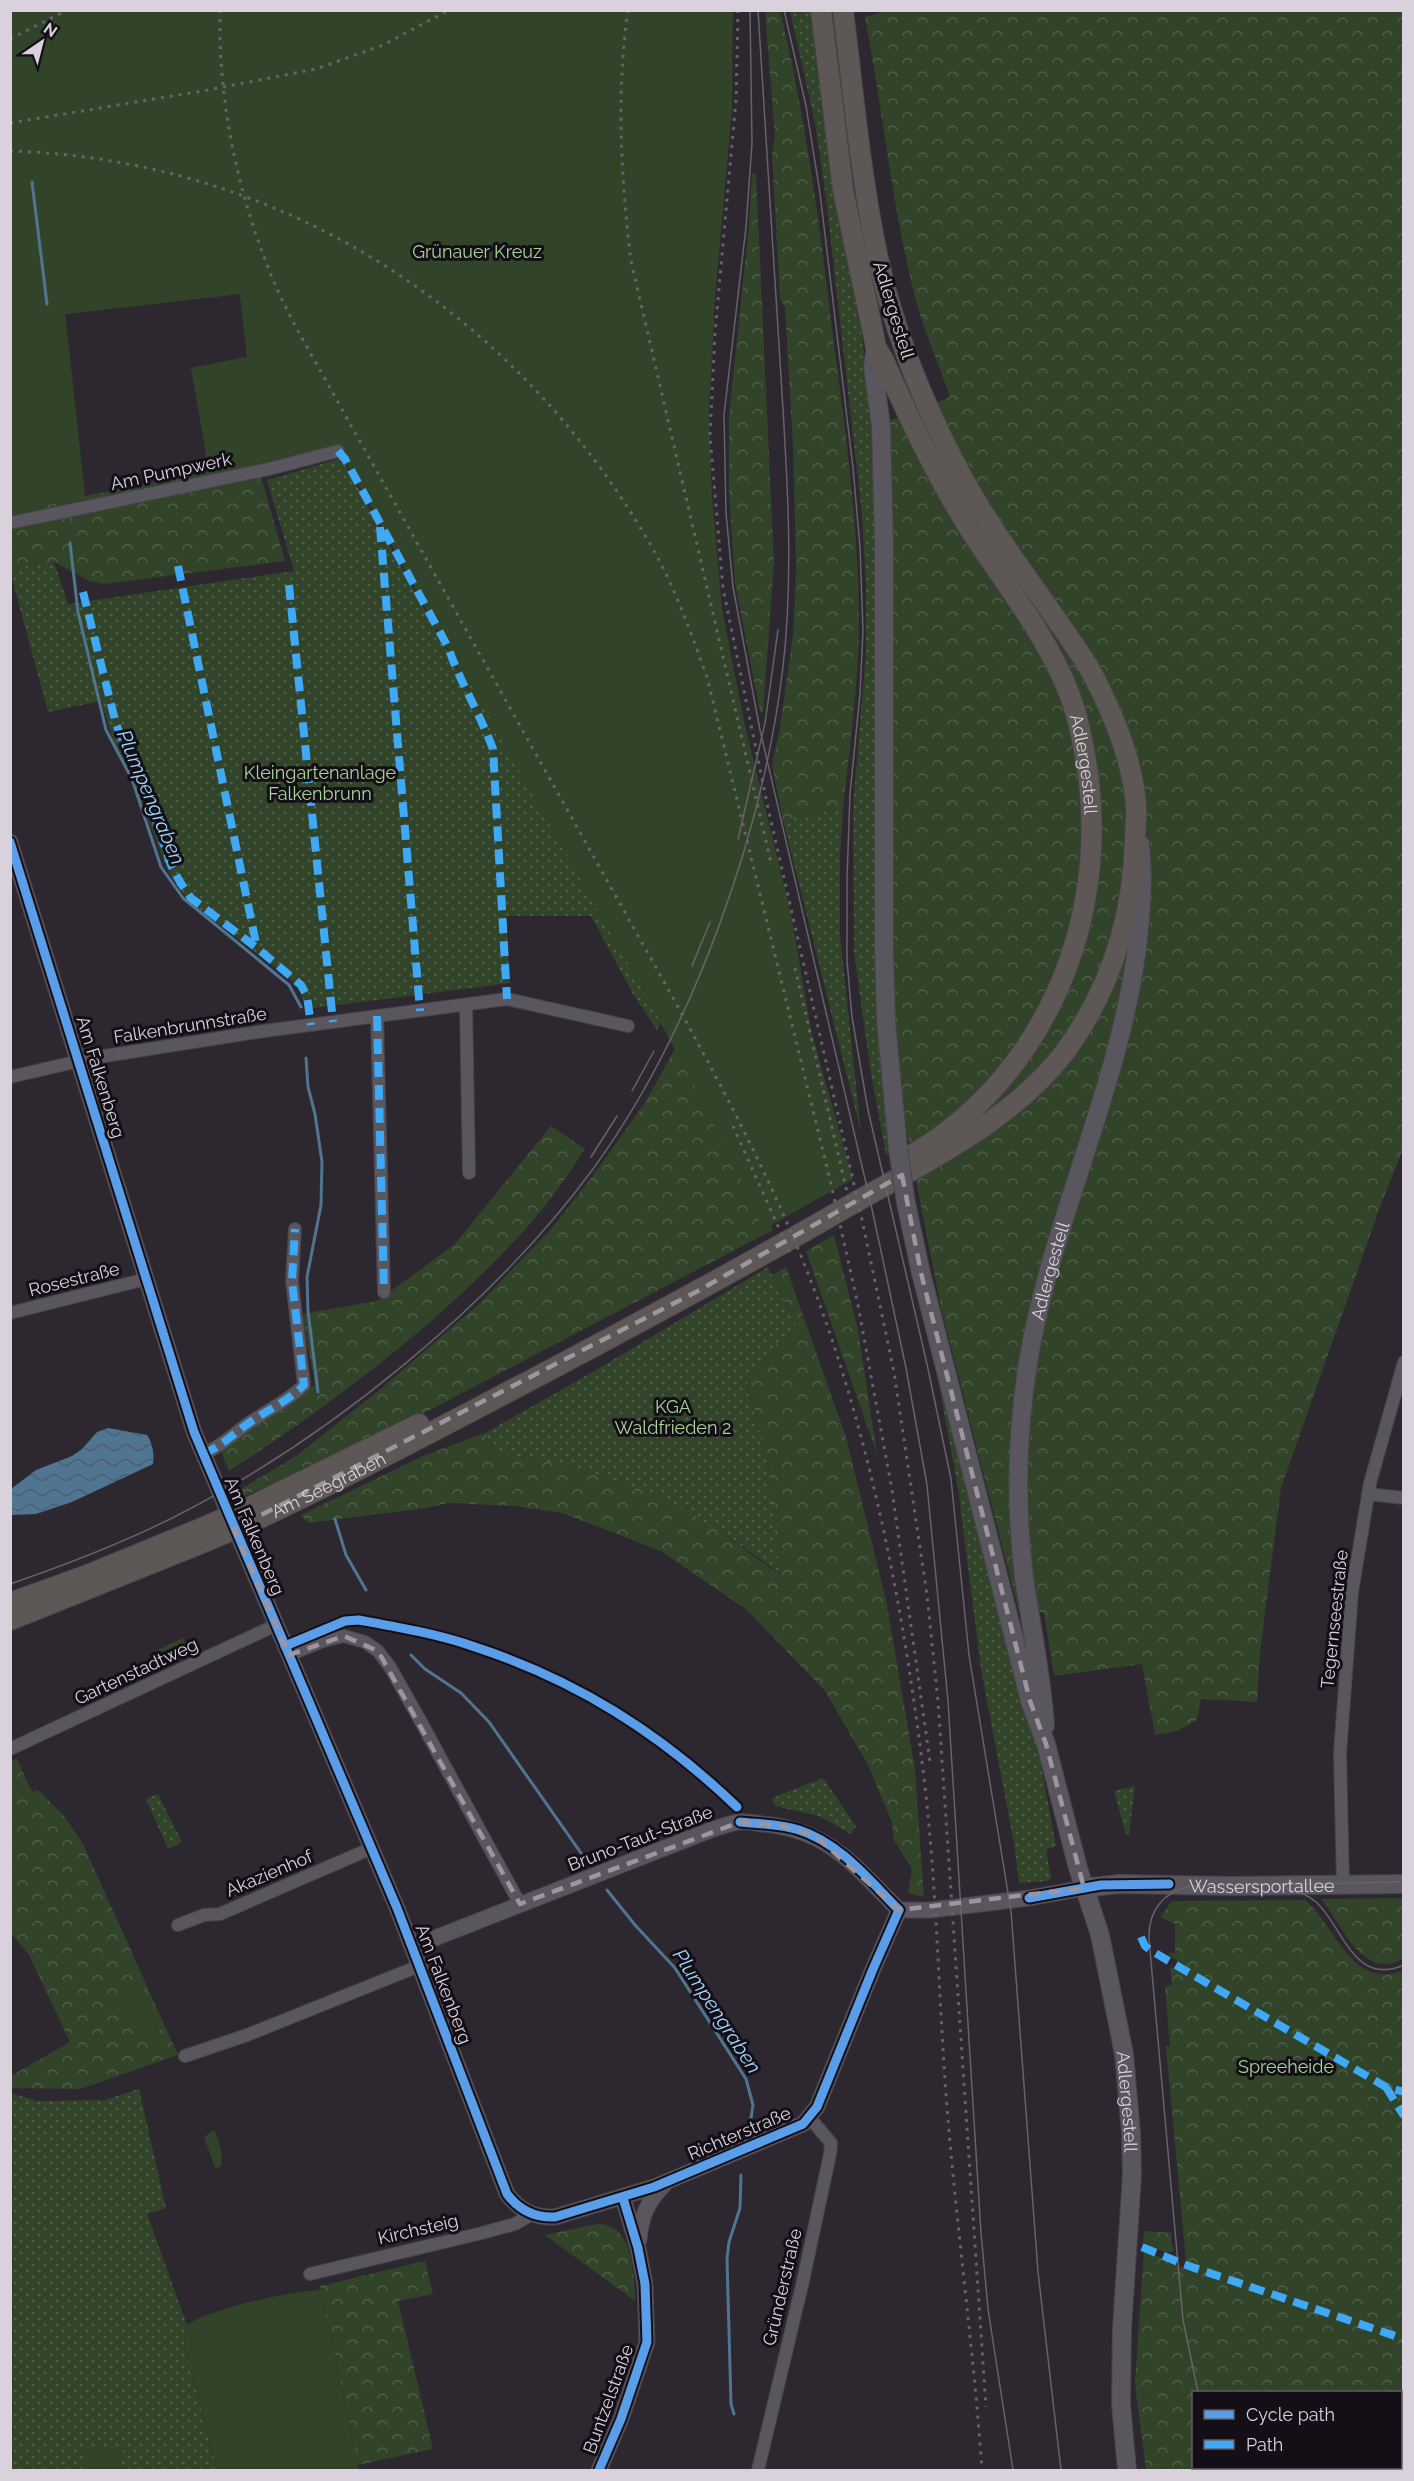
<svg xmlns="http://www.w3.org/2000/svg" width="1414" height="2481" font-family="Raleway,sans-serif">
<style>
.grass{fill:url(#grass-dots)}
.forest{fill:url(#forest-crowns);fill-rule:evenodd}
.park{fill:#31442a}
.water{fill:url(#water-waves)}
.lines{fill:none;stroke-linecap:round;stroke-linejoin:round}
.stream{stroke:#507591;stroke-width:3}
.minor-casing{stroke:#48434b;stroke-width:14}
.tertiary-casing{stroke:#48434b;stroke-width:17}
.secondary-casing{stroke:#48434b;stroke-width:20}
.primary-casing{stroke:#48434b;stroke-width:22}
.minor{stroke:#5a565d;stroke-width:12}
.tertiary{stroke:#5a565d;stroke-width:15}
.secondary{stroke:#5a565d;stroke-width:18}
.primary{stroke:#5d5756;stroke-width:20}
.tram{stroke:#676369;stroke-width:1.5}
.rail{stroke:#676369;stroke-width:3;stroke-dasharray:3 6;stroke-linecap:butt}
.secondary-bridge-casing{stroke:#48434b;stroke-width:20;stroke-linecap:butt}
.primary-bridge-casing{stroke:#48434b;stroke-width:22;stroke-linecap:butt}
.secondary-bridge{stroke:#5a565d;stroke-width:18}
.primary-bridge{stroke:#5d5756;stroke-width:20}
.quiet{stroke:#3fa9f5;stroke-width:8;stroke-dasharray:15 8;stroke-linecap:butt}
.cycleway-casing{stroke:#140f16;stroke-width:13}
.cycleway{stroke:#5a9eea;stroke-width:9}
.marked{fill:none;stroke:#9d96a0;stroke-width:4.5;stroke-dasharray:12 8;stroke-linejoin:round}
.labels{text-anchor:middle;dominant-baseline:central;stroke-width:6;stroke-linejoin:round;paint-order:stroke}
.park-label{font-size:18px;fill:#a8d498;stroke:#140f16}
.street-label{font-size:18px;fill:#d9d2dd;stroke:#140f16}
.water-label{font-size:20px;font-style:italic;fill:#a1d6fc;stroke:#140f16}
</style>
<defs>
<pattern id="grass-dots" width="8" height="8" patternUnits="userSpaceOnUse" patternTransform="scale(1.5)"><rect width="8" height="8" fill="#31442a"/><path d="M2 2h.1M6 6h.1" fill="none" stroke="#4e5e48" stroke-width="1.8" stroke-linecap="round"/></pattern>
<pattern id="forest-crowns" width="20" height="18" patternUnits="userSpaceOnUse" patternTransform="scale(1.5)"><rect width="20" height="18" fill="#31442a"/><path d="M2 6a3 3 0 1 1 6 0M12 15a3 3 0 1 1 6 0" fill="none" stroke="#4e5e48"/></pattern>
<pattern id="water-waves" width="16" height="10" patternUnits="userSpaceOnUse" patternTransform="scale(1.5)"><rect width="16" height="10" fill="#507591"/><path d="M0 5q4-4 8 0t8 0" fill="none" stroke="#4a5f71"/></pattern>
</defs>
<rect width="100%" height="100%" fill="#2d2730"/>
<g class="grass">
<polygon points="790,11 814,11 840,222 861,330 873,414 891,1152 886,1155 870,1068 854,952 853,805 866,651 866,586 862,514 826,198 815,123"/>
<polygon points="337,443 666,1013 657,1030 633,994 591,916 506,916 510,983 306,1009 301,993 290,979 189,901 173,880 165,864 132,777 113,739 101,701 48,712 11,575 10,568 54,562 68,604 294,571 267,480 342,458 501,749"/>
<polygon points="843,807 840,855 840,935 861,1132 783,820"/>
<path d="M768,1267L800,1333L747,1384L768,1465L780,1574C691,1505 606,1468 495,1453L485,1433L591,1373Z"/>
<polygon points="938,1380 1039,1754 1056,1846 1046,1850 1051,1877 1048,1881 1019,1883 1015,1850 981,1669 958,1488"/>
<polygon points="823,1778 856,1826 851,1834 819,1816 775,1806 772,1798"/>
<polygon points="1135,1786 1129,1835 1126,1835 1114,1791"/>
<polygon points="158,1794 182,1842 168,1849 146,1799"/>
<polygon points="139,2089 166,2208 147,2214 187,2325 184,2343 217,2470 11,2470 10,2093 38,2101 104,2100"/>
</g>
<g class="forest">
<path d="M888,10L1403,11V1149L1380,1207L1281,1488L1260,1652L1257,1702L1201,1699L1197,1720L1177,1731L1155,1735L1142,1664L1054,1676L1044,1612H1019L941,1308L908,1140L895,1061L890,945L889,421L950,397C939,365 925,333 916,301C892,208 883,111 865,17Z"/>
<path d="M765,11H780C806,118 820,227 833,337C846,433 859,530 859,626C858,687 850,747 843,807L783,820L772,765L780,728L793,635L796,568L793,446L785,307L780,298L772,153L775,137Z"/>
<path d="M11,156L165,177L343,441L259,470L285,561L104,584L89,581L54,562L11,568ZM240,294L247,357L191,368L209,471L85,496L65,314Z"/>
<polygon points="752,173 756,174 774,563 763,713 760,712 735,583 729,492 729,416 749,225"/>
<polygon points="679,1042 744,1163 773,1230 342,1456 244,1496 241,1489 296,1456 382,1388 481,1302 552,1228 592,1177 644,1104"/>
<path d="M551,1126L585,1149C566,1178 546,1207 522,1233C436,1326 335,1402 229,1471L221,1451L315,1385L302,1314L377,1301L454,1245Z"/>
<polygon points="834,1235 858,1330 877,1454 806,1251"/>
<path d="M786,1267L846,1437L886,1600L915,1769L924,1897L908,1893L912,1869L894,1840L892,1822L867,1763L825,1691L747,1610L661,1551L562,1513L515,1506L448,1503L426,1508L308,1523L301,1515L423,1456L485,1433L495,1453C561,1462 625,1478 684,1510C718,1528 747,1552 779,1574L768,1465L747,1383L780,1339L800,1333L772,1275Z"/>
<polygon points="17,1759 32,1792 38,1790 64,1816 83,1844 178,2055 80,2089 11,2088 11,2076 70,2042 29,1955 11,1933 10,1762"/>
<path d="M1403,1898V1959C1362,1981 1342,1924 1321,1899Z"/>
<path d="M1305,1900C1335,1925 1353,1992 1403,1970V2470H1146L1135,2383L1144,2250L1189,2271L1201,2267L1186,2261L1166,2047L1170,2046L1165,1987L1172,1985L1170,1966L1175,1970L1180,1963L1167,1953H1175V1924L1160,1917L1172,1901ZM1194,2392H1400V2468H1194Z"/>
<path d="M596,2224C634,2222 634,2275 635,2301L545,2235Z"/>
<polygon points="1144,2231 1171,2233 1173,2252 1164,2252 1143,2242"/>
<polygon points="425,2261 433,2294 398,2301 433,2449 358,2465 320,2286"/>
</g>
<g class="park">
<polygon points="10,11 733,11 732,110 715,298 709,412 712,496 722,608 744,721 791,914 812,1034 853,1179 763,1230 730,1155 656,1014 336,445 210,474 191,368 247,357 240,294 65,314 85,496 11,514"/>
<polygon points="183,1638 189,1650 163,1663 157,1650"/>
<polygon points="141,1985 165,2027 142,2041 117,1999"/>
<path d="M214,2130C220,2142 223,2153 221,2166L217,2168H215L204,2137Z"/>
<path d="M320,2286L359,2470H217L184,2343L187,2325C213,2308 287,2292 319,2290Z"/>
<polygon points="86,2446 123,2449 121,2470 84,2470"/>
</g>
<path class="water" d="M108,1428L147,1435C152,1442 155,1455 153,1464L72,1502L36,1514L11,1515V1489L36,1470L72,1456L82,1449L97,1432Z"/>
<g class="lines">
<g class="stream">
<polyline points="32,182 47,304"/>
<polyline points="70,543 78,612 106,730 132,779 161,867 183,898 289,985 301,1007"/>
<polyline points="306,1058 308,1087 315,1114 322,1162 321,1205 307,1277 308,1311 318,1392"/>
<polyline points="335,1519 346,1555 366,1590"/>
<polyline points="411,1655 425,1669 461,1693 489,1722 588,1863"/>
<polyline points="607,1890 635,1925 675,1968 746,2079 753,2105 749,2131"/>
<polyline points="734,2414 731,2404 727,2259 729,2242 740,2208 741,2175"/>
</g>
<defs>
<g id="minor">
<polyline points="10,523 269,469 338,451"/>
<polyline points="466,1005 469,1173"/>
<polyline points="377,1016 384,1292"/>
<polyline points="10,1077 92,1058 264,1031 507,999 628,1026"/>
<polyline points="10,1313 146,1279"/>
<path d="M203,1454C220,1447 231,1436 246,1425C265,1411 287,1402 304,1385L292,1281L295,1229"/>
<polyline points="1368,1494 1404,1498"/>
<polyline points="289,1655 323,1641 344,1636 365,1642 378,1651 390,1667 421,1722 520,1904"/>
<polyline points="10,1749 276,1625"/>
<polyline points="1343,1885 1340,1753 1352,1592 1370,1483 1404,1362"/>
<polyline points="178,1925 204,1915 220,1914 372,1848"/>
<polyline points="185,2056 247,2035 419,1966"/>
<polyline points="310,2274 482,2233 515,2224 532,2214"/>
<polyline points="758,2470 803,2281 830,2154 831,2143 810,2118"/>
</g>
<g id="tertiary">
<path d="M10,842L194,1432L397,1908L507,2194C519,2210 535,2218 555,2217L654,2187L803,2124L817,2107L873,1969L899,1910"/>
<polyline points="899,1910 931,1910 1029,1898 1084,1888"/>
<path d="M412,1947L708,1831C718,1828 729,1823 739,1822C747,1821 755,1823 762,1824C828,1829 856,1867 899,1910"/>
<path d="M639,2240C641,2217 647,2202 664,2185"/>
<polyline points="599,2470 621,2419 647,2342 645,2284 638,2248 623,2198"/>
</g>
<g id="secondary">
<polyline points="876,347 873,367 881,426 884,545 884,948 886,1021 898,1149"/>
<path id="s1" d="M906,1203L921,1273L1030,1701L1046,1744L1078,1868L1100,1935L1124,2054L1131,2133L1132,2175L1122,2328L1121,2404L1127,2470"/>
<path id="s2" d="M1045,1726C1042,1676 1031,1627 1024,1577C1015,1503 1017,1425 1030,1351C1055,1214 1119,1087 1137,948C1141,913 1144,879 1140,844"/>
<path id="s3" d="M1084,1888L1119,1884L1231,1886L1404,1884"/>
</g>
<g id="primary">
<path id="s4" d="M821,10L843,190L876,347L884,361C909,419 935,474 969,528C1004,583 1045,632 1069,693C1080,721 1085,752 1089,782C1106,930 1040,1082 908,1157"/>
<polyline points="254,1505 419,1424"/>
<path id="s5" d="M260,1518C352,1475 441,1427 531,1380C633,1326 734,1272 833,1215C911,1169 1008,1126 1064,1053C1110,991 1133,917 1135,839C1135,828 1137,816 1136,805C1132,756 1111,708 1088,666C1047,602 995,539 960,473C922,402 892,327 876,249C860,171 853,90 843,10"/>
<polyline points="10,1603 90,1574 202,1528"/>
<polyline points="10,1620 207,1541"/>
</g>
</defs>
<use href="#minor" class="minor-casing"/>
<use href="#tertiary" class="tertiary-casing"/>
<use href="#secondary" class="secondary-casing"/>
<use href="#primary" class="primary-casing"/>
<use href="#minor" class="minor"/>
<use href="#tertiary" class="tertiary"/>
<use href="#secondary" class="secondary"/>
<use href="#primary" class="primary"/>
<g class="tram">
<polyline points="750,10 752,143 746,227 724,415 726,513 733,587 760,730 872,1209 906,1368 927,1485 948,1701 981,2233 988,2309 1013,2470"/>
<polyline points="784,10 806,106 820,193 853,468 860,547 863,630 860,694 850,794 847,879 847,961 852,1017 868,1110 927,1364 951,1479 969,1655 1011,1911 1038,2272 1061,2470"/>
<polyline points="738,839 765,723 778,630"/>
<polyline points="692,966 710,922"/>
<polyline points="632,1091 654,1051"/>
<polyline points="591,1157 617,1116"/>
<path d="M10,1584C68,1564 126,1542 180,1514C330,1437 493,1305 593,1169C692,1033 763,834 783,667C794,571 787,474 781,377C774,255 766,133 758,10"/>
<path d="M1286,1889C1297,1891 1307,1894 1316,1902C1343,1926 1353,1987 1404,1965"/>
<path d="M1198,2392L1183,2320L1149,1939C1148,1911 1163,1892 1190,1886L1404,1882"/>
<polyline points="1225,2468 1226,2470"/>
</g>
<g class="rail">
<path d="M220,10C218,103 238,196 274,282C288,315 307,347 325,379C418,545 512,711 605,877C684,1018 766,1156 821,1308C875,1459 905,1619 924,1778C936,1878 938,1979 945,2080C954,2210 973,2340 982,2470"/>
<path d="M628,10C616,94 621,178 631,261L771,863"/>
<polyline points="738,10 736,100 715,333 710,436 723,588 768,808 861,1215 894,1372 927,1595 938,1701 986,2407"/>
<polyline points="10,39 67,10"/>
<polyline points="10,123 208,90 316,69 383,45 449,10"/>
<path d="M10,151C276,159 507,306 643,532C671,577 689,627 707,677L831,1184L858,1305L892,1490L930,1762"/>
<polyline points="795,968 850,1205"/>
<polyline points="733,1126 791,1255"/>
</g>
<defs>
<polyline id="secondary-bridge" points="898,1149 906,1203"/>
<g id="primary-bridge">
<polyline points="202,1528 254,1505"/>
<polyline points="207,1541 260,1518"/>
</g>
</defs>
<use href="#secondary-bridge" class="secondary-bridge-casing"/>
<use href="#primary-bridge" class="primary-bridge-casing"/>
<use href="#secondary-bridge" class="secondary-bridge"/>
<use href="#primary-bridge" class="primary-bridge"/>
<g class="quiet">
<path d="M338,451L345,459L448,647C460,682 480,714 493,749L507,999"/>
<polyline points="380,527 420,1011"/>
<polyline points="178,566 257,948"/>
<polyline points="289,585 333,1022"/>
<polyline points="83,592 116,724 150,804 171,865 180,882 191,898 257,948 301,985 307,996 311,1025"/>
<polyline points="377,1016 384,1292"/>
<path d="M203,1454C220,1447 231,1436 246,1425C265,1411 287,1402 304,1385L292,1281L295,1229"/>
<polyline points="1141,1937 1145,1946 1150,1950 1386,2087 1404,2092"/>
<polyline points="1386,2087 1404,2116"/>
<polyline points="1142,2247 1183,2264 1404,2339"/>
</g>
<defs>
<g id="cycleway">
<path d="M10,842L194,1432L397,1908L507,2194C519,2210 535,2218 555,2217L654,2187L803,2124L817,2107L873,1969L899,1910"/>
<path d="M285,1646L345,1621L359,1620C397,1627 438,1634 475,1647C576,1680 660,1733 737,1807"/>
<path d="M740,1822C760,1824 780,1824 799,1830C840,1843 870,1881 899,1910"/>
<polyline points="1029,1898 1101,1885 1169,1884"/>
<polyline points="599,2470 621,2419 647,2342 645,2284 638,2248 623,2198"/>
</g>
</defs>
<use href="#cycleway" class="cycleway-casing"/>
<use href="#cycleway" class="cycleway"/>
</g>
<path class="marked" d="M902,1175L921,1273L1030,1701L1046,1744L1084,1888L899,1910L815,1836L782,1826L740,1822L520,1904L378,1651L344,1636L289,1655L234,1529L696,1292Z"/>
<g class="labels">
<g class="park-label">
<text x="477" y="251">Grünauer Kreuz</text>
<text x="320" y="772">Kleingartenanlage<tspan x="320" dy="21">Falkenbrunn</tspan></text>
<text x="673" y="1406">KGA<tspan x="673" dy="21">Waldfrieden 2</tspan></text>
<text x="1286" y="2066">Spreeheide</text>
</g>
<g class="street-label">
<text transform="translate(894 310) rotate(73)">Adlergestell</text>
<text transform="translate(171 471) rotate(-12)">Am Pumpwerk</text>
<text stroke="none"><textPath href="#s4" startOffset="812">Adlergestell</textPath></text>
<text transform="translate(190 1025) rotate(-9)">Falkenbrunnstraße</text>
<text transform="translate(101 1077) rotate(73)">Am Falkenberg</text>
<text stroke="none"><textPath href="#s2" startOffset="460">Adlergestell</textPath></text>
<text transform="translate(74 1279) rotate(-14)">Rosestraße</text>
<text stroke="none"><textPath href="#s5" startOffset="76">Am Seegraben</textPath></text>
<text transform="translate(255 1536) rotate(67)">Am Falkenberg</text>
<text transform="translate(1334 1619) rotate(-84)">Tegernseestraße</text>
<text transform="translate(136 1671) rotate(-25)">Gartenstadtweg</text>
<text transform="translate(640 1838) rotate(-21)">Bruno-Taut-Straße</text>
<text transform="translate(269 1873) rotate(-23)">Akazienhof</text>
<text stroke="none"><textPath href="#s3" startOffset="178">Wassersportallee</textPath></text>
<text transform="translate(444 1984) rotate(69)">Am Falkenberg</text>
<text stroke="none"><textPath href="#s1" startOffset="927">Adlergestell</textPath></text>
<text transform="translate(739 2133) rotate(-23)">Richterstraße</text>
<text transform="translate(418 2229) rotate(-13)">Kirchsteig</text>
<text transform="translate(782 2287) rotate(-77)">Gründerstraße</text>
<text transform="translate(608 2399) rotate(-70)">Buntzelstraße</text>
</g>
<g class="water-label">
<text transform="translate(151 797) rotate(67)">Plumpengraben</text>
<text transform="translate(717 2011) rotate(57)">Plumpengraben</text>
</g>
</g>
<rect width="1414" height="2481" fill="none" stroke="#d9d2dd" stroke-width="24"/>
<rect x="1192" y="2391" width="210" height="78" fill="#140f16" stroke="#635d66" stroke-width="1.5"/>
<rect x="1204" y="2410" width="30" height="9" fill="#5a9eea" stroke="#635d66" stroke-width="1.5"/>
<text x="1246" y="2421" font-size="18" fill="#d9d2dd">Cycle path</text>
<rect x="1204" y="2440" width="30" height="9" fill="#3fa9f5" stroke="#635d66" stroke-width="1.5"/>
<text x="1246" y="2451" font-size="18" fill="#d9d2dd">Path</text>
<g transform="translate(42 42) rotate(35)" stroke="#140f16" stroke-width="4.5" paint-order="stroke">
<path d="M0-4.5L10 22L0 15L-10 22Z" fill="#d9d2dd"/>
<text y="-9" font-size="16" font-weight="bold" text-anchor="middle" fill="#d9d2dd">N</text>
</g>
</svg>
